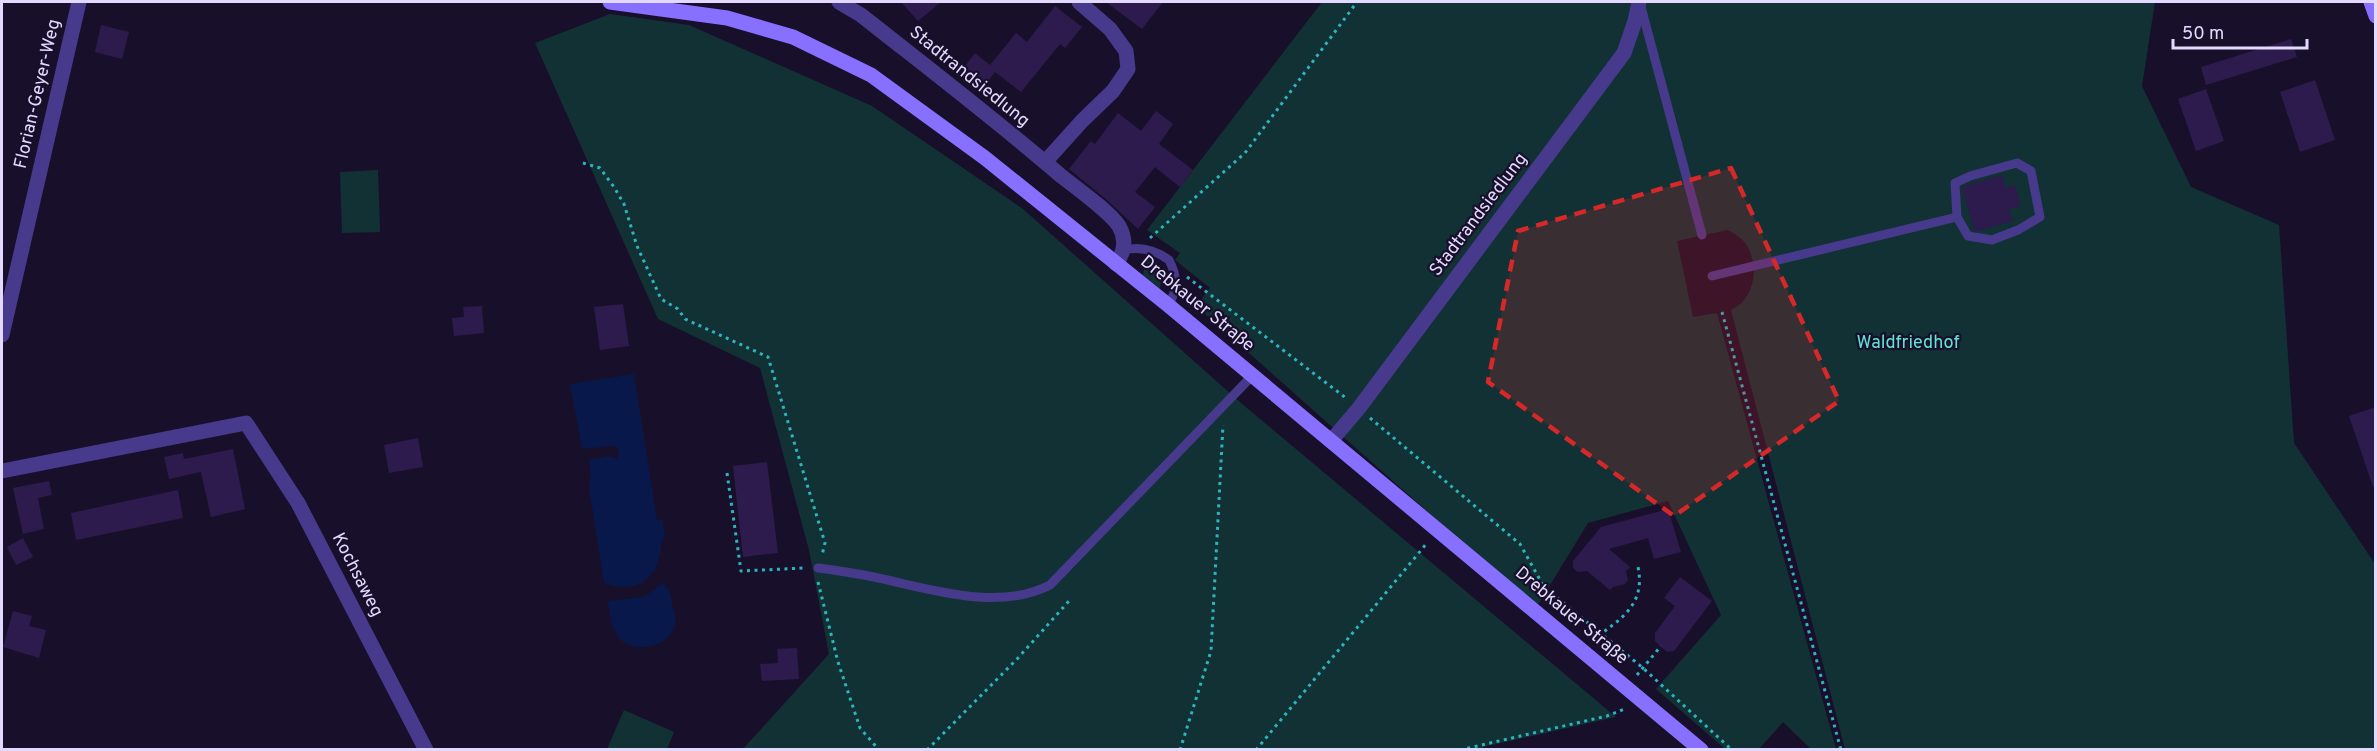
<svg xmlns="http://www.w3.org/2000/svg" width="2377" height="751" font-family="Overpass,sans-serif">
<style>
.green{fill:#123135}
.water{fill:#09184a}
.building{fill:#2c1b4c}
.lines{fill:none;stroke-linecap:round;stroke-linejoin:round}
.path{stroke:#2cb5c0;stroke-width:3;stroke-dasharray:3 4.5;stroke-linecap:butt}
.lane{stroke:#47398b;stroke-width:9}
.street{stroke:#47398b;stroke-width:15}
.secondary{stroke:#8770ff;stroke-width:15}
.marked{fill:#d62828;fill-opacity:0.2;stroke:#d62828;stroke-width:4.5;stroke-dasharray:12 8;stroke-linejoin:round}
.labels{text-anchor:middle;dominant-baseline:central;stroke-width:4.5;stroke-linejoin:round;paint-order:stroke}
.street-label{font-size:18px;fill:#e3d9ff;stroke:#18102a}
.park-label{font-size:18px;fill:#60e4d5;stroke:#18102a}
</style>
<rect width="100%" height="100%" fill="#18102a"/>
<g class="green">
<path d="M1322,2H2155L2142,86L2191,187L2279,225L2294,443L2375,564V749H1845L1731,310C1755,299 1760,266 1746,244C1742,238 1734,233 1727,230L1677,241L1693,317L1717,313L1836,749H1811L1783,722L1759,749H1725L1656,689L1721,615L1668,501L1588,523L1536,608L1196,306L1210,288L1175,260L1180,253L1147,230Z"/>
<polygon points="610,14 689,25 872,106 1023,209 1241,403 1616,717 1483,747 1483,750 743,749 829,654 809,550 760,368 658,319 535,43"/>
<polygon points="378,170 380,232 342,233 340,172"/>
<polygon points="1148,260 1157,262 1162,271 1160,289 1143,275 1145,263"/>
<polygon points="624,710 674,732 667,749 607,749"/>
</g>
<g class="water">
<path d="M634,374L657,520H663L665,539L661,540C662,575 640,596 604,583L589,487L591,477L589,460L609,456L617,459L619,448L613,446L582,449L570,384Z"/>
<path d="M663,583C671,591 671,597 673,608C675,614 677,619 675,625C669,648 632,655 618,637C611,627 610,613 608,601L644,597Z"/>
</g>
<g class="building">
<polygon points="901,2 941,2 918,21"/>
<polygon points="1106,2 1163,2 1142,29"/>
<polygon points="1055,6 1082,27 1065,48 1060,44 1021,92 995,72 981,91 959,74 975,53 990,65 1016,33 1027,42"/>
<polygon points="101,25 129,32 122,59 95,52"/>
<polygon points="2291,39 2297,57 2206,85 2201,67"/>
<polygon points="2315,80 2335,140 2300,152 2280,92"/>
<polygon points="2206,89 2224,141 2196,151 2178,99"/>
<polygon points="1156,111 1173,124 1159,144 1193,170 1180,187 1155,167 1135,192 1155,207 1138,229 1106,199 1069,169 1091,141 1095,144 1118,113 1141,131"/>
<polygon points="2002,175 2006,188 2015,185 2021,206 2009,209 2013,221 1979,231 1974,230 1962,187"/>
<polygon points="623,304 629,346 600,350 594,307"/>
<polygon points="482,306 484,333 454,336 452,318 464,317 463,307"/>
<polygon points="2376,407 2376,487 2373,487 2349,416"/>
<polygon points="418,438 423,467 389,473 384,445"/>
<polygon points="233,449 245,509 211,517 201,472 169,479 164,457 183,453 184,459"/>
<polygon points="767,462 778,553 743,557 733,466"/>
<polygon points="49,481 52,495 38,498 44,529 23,534 13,488"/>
<polygon points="178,490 183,518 76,540 71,513"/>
<polygon points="1668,509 1681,552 1654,559 1648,538 1609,549 1630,567 1626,571 1628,580 1625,584 1613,587 1610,590 1587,571 1578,572 1573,568 1573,561 1601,527"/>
<polygon points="23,538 33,557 16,565 7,547"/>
<polygon points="1680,577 1712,601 1674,651 1667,652 1655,641 1655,633 1675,606 1664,598"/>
<polygon points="13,611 32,616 29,626 46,630 39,658 3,647"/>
<polygon points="797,648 799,679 762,681 760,664 778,663 777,649"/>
</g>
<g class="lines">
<g class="path">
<polyline points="583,163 600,168 614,187 624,204 637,246 661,299 678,309 685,319 768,357 825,543 822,555"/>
<polyline points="1150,238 1245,153 1357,2"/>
<polyline points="1187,277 1346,398"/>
<polyline points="1722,312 1841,750"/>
<polyline points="1370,418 1520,544 1544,587 1643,668 1732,750"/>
<polyline points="727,473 741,571 805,568"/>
<polyline points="818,582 838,662 860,728 879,750"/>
<path d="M1592,640C1620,620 1646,605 1638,567"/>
<polyline points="1637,675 1661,646"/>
<polyline points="927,750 1018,658 1069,601"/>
<polyline points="1180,750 1211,651 1223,425"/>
<polyline points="1256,750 1427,543"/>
<polyline points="1460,750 1607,716 1627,708"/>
</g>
<g class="lane">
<polyline points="1641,7 1702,235"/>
<path d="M1124,250C1141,246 1155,250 1169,260C1177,275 1178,291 1168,305"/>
<polyline points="1712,276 1957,217 1968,236 1992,240 2018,230 2040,217 2031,171 2017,163 1970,176 1955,183 1957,217"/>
<path d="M818,568C835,570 852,573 869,576C925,587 996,613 1050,585L1253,375"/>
</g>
<g class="street">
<path d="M839,2L861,15C928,68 996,120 1060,175C1076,188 1108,210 1119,226C1127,240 1124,253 1116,264"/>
<polyline points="1045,162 1082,121 1113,91 1128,69 1126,51 1110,29 1079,2"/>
<polyline points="2,335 79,2"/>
<polyline points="1331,441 1359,408 1624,53 1635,21 1639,2"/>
<polyline points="2,471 246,423 298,503 426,750"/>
</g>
<g class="secondary">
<polyline points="610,2 727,18 793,37 871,75 985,158 1168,305 1701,750"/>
<polyline points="2371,2 2376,16"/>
</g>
</g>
<path class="marked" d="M1731,168L1839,401L1674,516L1488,382L1518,231Z"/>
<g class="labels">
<g class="street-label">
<text transform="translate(969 77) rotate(39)">Stadtrandsiedlung</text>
<text transform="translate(38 94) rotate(-77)">Florian-Geyer-Weg</text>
<text transform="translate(1479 215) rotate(-53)">Stadtrandsiedlung</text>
<text transform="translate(1197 304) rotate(39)">Drebkauer Straße</text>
<text transform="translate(357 575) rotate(63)">Kochsaweg</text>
<text transform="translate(1571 616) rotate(40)">Drebkauer Straße</text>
</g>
<g class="park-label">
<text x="1908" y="343">Waldfriedhof</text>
</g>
</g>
<rect width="2377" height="751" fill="none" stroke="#e3d9ff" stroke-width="6"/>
<path d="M2173 39v9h134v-9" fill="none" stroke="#e3d9ff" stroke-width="3"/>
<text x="2182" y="39" font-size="18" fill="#e3d9ff" stroke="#18102a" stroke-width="4.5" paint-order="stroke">50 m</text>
</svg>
